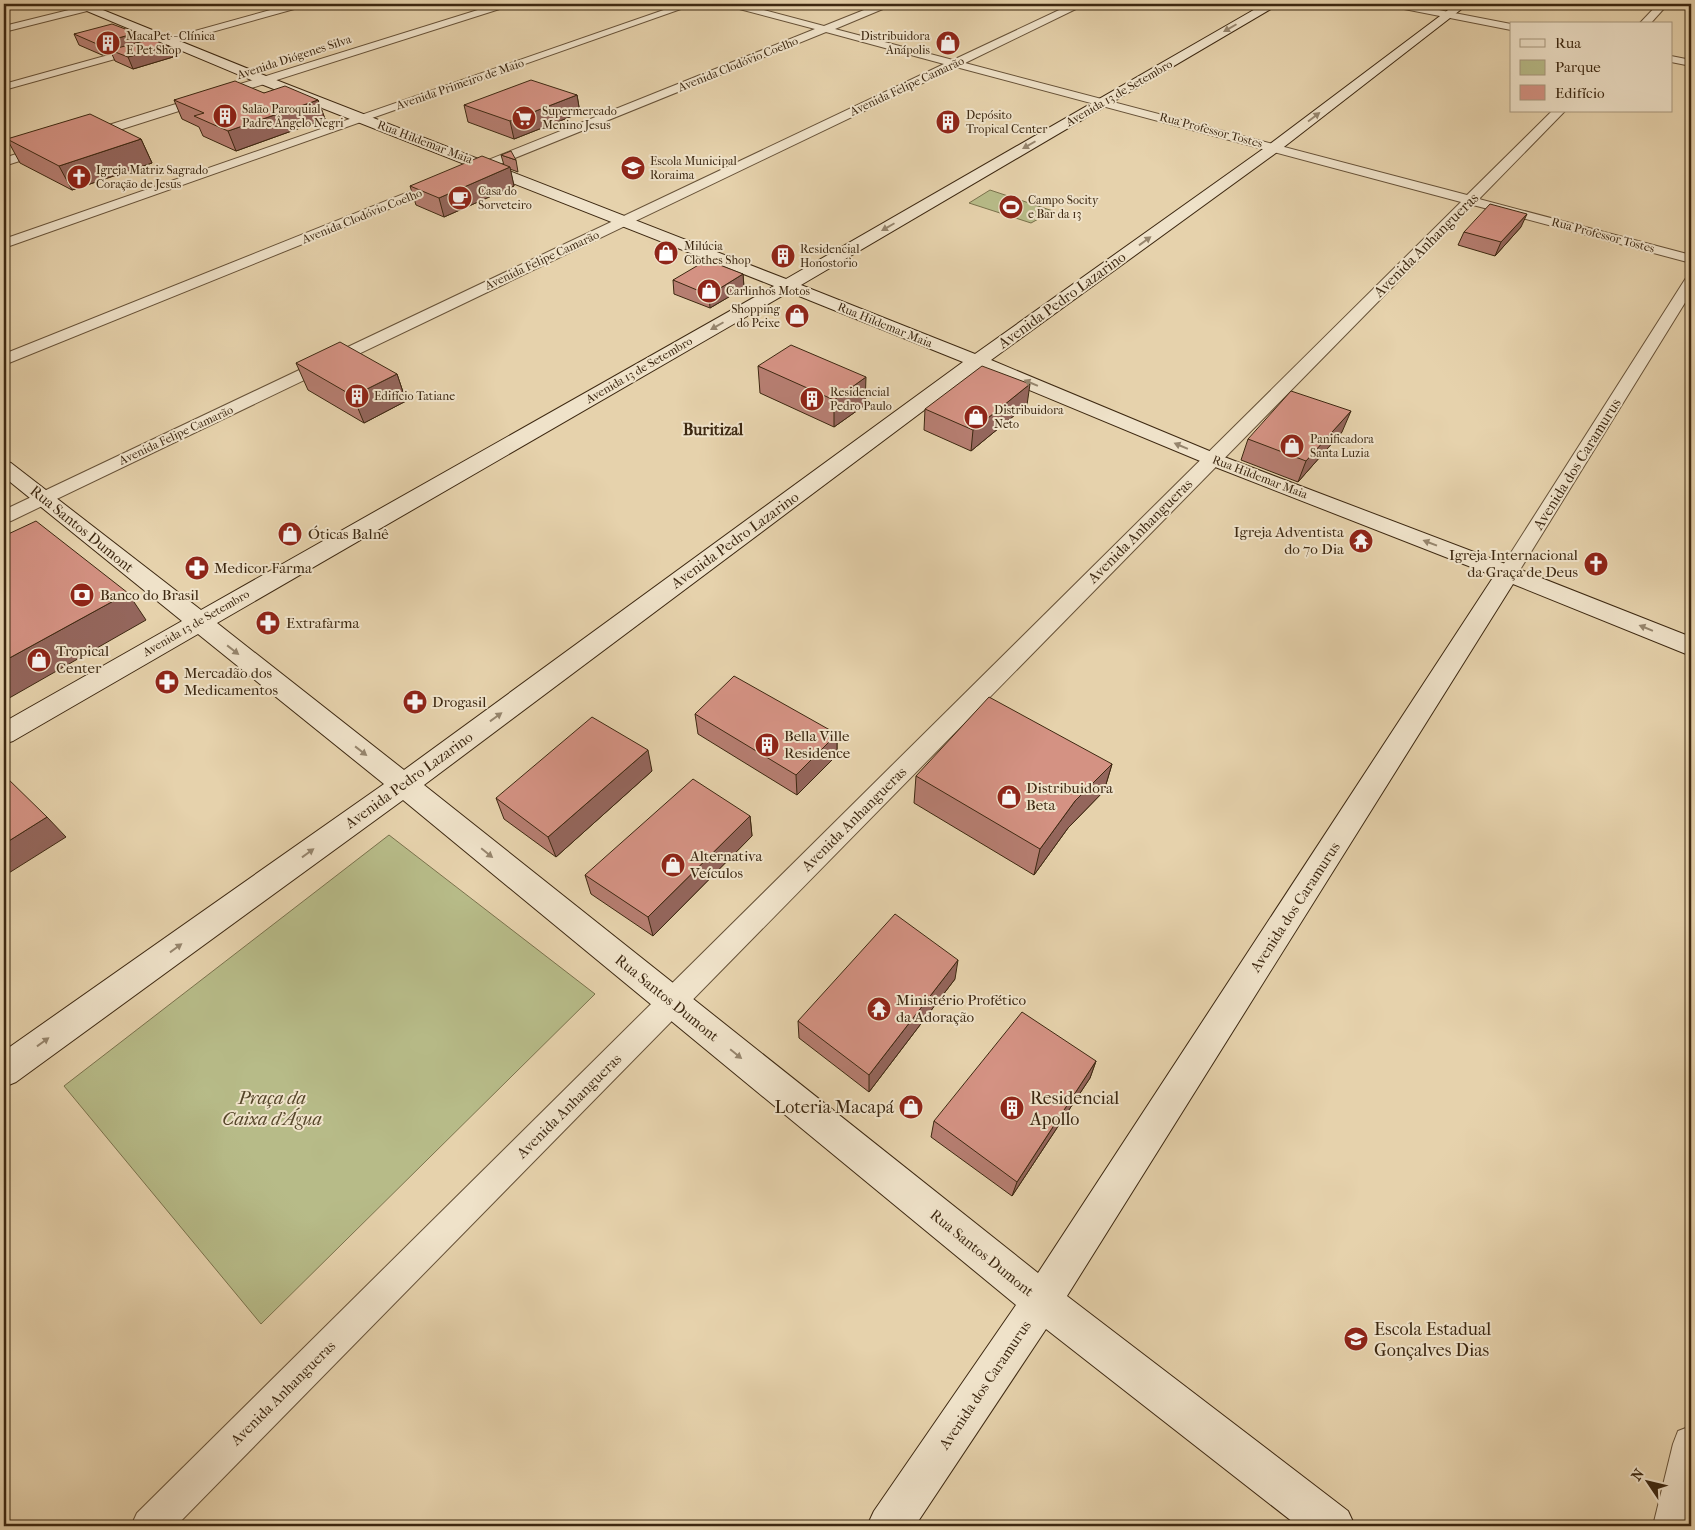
<svg xmlns="http://www.w3.org/2000/svg" width="1695" height="1530" font-family="'IM FELL French Canon',serif">
<style>
.green{fill:#b7bb88;stroke:#7a724c}
.lines{fill:none;stroke-linecap:round;stroke-linejoin:round}
.street-casing{stroke:#675238;stroke-width:2}
.secondary-casing{stroke:#3d2811;stroke-width:2}
.street{fill:#efe2c9;fill-rule:evenodd}
.secondary{fill:#efe2c9;fill-rule:evenodd}
.wall{fill:#b67e71;stroke:#3d2811}
.shaded-wall{fill:#94665c;stroke:#3d2811}
.building{fill:#d49283;stroke:#3d2811}
.oneway{fill:#96856d}
.labels{text-anchor:middle;dominant-baseline:central;stroke-width:4;stroke-linejoin:round;paint-order:stroke}
.far-poi-label{font-size:12px;fill:#3d2811;stroke:#efe2c9;text-anchor:start}
.far-street-label{font-size:12px;fill:#3d2811;stroke:#efe2c9}
.street-label{font-size:15px;fill:#3d2811;stroke:#efe2c9}
.poi-label{font-size:15px;fill:#3d2811;stroke:#efe2c9;text-anchor:start}
.far-district-label{font-size:16px;font-weight:bold;fill:#3d2811;stroke:#efe2c9}
.near-park-label{font-size:18px;font-style:italic;fill:#554529;stroke:#efe2c9}
.near-poi-label{font-size:18px;fill:#3d2811;stroke:#efe2c9;text-anchor:start}
</style>
<rect width="100%" height="100%" fill="#e6d2ac"/>
<filter id="stains"><feTurbulence type="fractalNoise" baseFrequency=".004" numOctaves="4"/><feColorMatrix values="0 0 0 0 .2 0 0 0 0 .09 0 0 0 0 .02 0 0 0 .5 -.17"/></filter>
<radialGradient id="worn" r=".72"><stop offset=".6" stop-color="#630" stop-opacity="0"/><stop offset="1" stop-color="#630" stop-opacity=".3"/></radialGradient>
<g class="green">
<polygon points="990,190 1053,211 1031,223 969,203"/>
<polygon points="389,835 595,994 261,1324 64,1086"/>
</g>
<g class="lines">
<defs>
<g id="street">
<polygon points="93,4 109,4 107,6 4,32 4,26"/>
<polygon points="292,4 307,4 305,6 4,90 4,84"/>
<polygon points="497,4 511,4 509,6 91,139 83,139 81,136 83,133"/>
<polygon points="681,4 695,4 4,248 4,239"/>
<polygon points="726,4 741,4 824,26 879,4 892,4 890,6 835,29 953,60 1072,4 1084,4 1082,6 965,63 1467,195 1552,111 1565,111 1479,199 1691,255 1691,263 1473,205 176,1526 131,1526 137,1513 1461,202 956,67 11,521 4,523 4,510 944,64 826,32 4,365 4,354 815,29 728,6"/>
<polygon points="1389,4 1408,4 1511,24 1511,30 1394,7"/>
<polygon points="1658,4 1668,4 1650,24 1639,24"/>
<polygon points="1671,56 1691,60 1691,66 1671,62"/>
<polygon points="47,144 51,145 53,148 51,151 4,166 4,158"/>
<polygon points="1691,277 1691,293 1518,573 1515,578 1508,580 1501,578 1498,573 1684,281 1686,278"/>
<polygon points="1691,1426 1691,1526 1653,1526 1673,1444 1678,1431"/>
</g>
<path id="secondary" d="M73,4H88L271,78L786,279L1264,4H1277L1276,6L801,285L975,354L1270,144L1456,4H1468L1280,150L991,360L1219,455L1516,568L1691,637V656L1513,584L1067,1296L1348,1511L1355,1526H1298L1046,1329L915,1526H867L874,1511L1016,1305L403,800L16,1082L4,1087V1051L384,784L198,634L13,741L4,744V722L182,621L4,477V461L11,463L201,610L774,286L261,84L75,6ZM789,292L963,362L404,770L217,623ZM979,369L1205,463L1494,576L1038,1273L424,785Z"/>
</defs>
<use href="#street" class="street-casing"/>
<use href="#secondary" class="secondary-casing"/>
<use href="#street" class="street"/>
<use href="#secondary" class="secondary"/>
</g>
<g class="wall">
<polygon points="136,33 140,42 173,57 133,69 115,61 111,52 102,55 79,45 74,34"/>
<polygon points="264,93 318,100 325,119 236,151 203,136 199,127 182,119 174,100"/>
<polygon points="577,95 580,113 514,139 468,122 464,105"/>
<polygon points="7,139 141,139 152,163 72,190 20,163"/>
<polygon points="501,155 516,160 518,172 510,169 514,186 444,217 416,205 410,186 504,165"/>
<polygon points="1521,227 1495,256 1458,245 1464,232"/>
<polygon points="743,274 744,288 710,308 674,294 673,280"/>
<polygon points="296,363 397,374 406,401 364,423 308,390"/>
<polygon points="758,366 865,405 834,427 760,393"/>
<polygon points="1027,405 971,451 924,430 925,409"/>
<polygon points="1342,432 1298,482 1241,460 1248,439"/>
<polygon points="695,714 837,734 837,755 797,795 698,734"/>
<polygon points="1112,764 1104,791 1068,828 1034,875 914,803 916,776"/>
<polygon points="652,771 556,857 504,819 496,798"/>
<polygon points="750,816 752,836 653,936 591,894 585,875"/>
<polygon points="955,979 869,1092 799,1038 798,1021"/>
<polygon points="1096,1061 1090,1078 1012,1196 931,1137 934,1121"/>
</g>
<g class="shaded-wall">
<polygon points="136,33 141,44 110,50 111,52 102,55 97,44"/>
<polygon points="169,46 173,57 133,69 128,57"/>
<polygon points="577,95 580,113 514,139 510,121"/>
<polygon points="318,100 325,119 236,151 228,131"/>
<polygon points="141,139 152,163 72,190 59,166"/>
<polygon points="510,167 514,186 444,217 439,198"/>
<polygon points="1527,214 1521,227 1495,256 1501,242"/>
<polygon points="743,274 744,288 710,308 709,295"/>
<polygon points="397,374 406,401 364,423 353,396"/>
<polygon points="866,377 865,405 834,427 834,400"/>
<polygon points="1030,384 1027,405 971,451 973,430"/>
<polygon points="1351,411 1342,432 1298,482 1306,461"/>
<polygon points="128,593 146,620 4,701 4,661"/>
<polygon points="837,734 837,755 797,795 796,775"/>
<polygon points="648,750 652,771 556,857 548,837"/>
<polygon points="1112,764 1104,791 1068,828 1034,875 1040,849 1075,801"/>
<polygon points="750,816 752,836 653,936 648,917"/>
<polygon points="47,817 66,837 4,876 4,844"/>
<polygon points="958,960 955,979 869,1092 869,1075"/>
<polygon points="1096,1061 1090,1078 1012,1196 1017,1182"/>
</g>
<g class="building">
<polygon points="112,24 136,33 97,44 74,34"/>
<polygon points="151,39 169,46 128,57 110,50"/>
<polygon points="531,80 577,95 510,121 464,105"/>
<polygon points="235,81 264,93 285,86 318,100 228,131 194,116 204,113 174,100"/>
<polygon points="90,114 141,139 59,166 7,139"/>
<polygon points="511,151 516,160 501,155"/>
<polygon points="482,156 510,167 439,198 410,186"/>
<polygon points="1490,204 1527,214 1501,242 1464,232"/>
<polygon points="707,260 743,274 709,295 673,280"/>
<polygon points="340,342 397,374 353,396 296,363"/>
<polygon points="791,345 866,377 834,400 758,366"/>
<polygon points="982,366 1030,384 973,430 925,409"/>
<polygon points="1291,391 1351,411 1306,461 1248,439"/>
<polygon points="36,521 128,593 4,661 4,536"/>
<polygon points="734,676 837,734 796,775 695,714"/>
<polygon points="989,697 1112,764 1075,801 1040,849 916,776"/>
<polygon points="592,717 648,750 548,837 496,798"/>
<polygon points="4,775 47,817 4,844"/>
<polygon points="693,779 750,816 648,917 585,875"/>
<polygon points="895,914 958,960 869,1075 798,1021"/>
<polygon points="1022,1012 1096,1061 1017,1182 934,1121"/>
</g>
<defs><path id="oneway-solid" d="M-6-.8H1V-3.2L6.5 0L1 3.2V.8H-6Z" transform="scale(1.25)"/></defs>
<g class="oneway">
<use href="#oneway-solid" transform="translate(1230 28) rotate(150)"/>
<use href="#oneway-solid" transform="translate(1314 117) rotate(-37)"/>
<use href="#oneway-solid" transform="translate(1029 145) rotate(150)"/>
<use href="#oneway-solid" transform="translate(888 227) rotate(150)"/>
<use href="#oneway-solid" transform="translate(1145 241) rotate(-36)"/>
<use href="#oneway-solid" transform="translate(717 326) rotate(150)"/>
<use href="#oneway-solid" transform="translate(1031 383) rotate(-157)"/>
<use href="#oneway-solid" transform="translate(1181 446) rotate(-157)"/>
<use href="#oneway-solid" transform="translate(1430 543) rotate(-159)"/>
<use href="#oneway-solid" transform="translate(1646 628) rotate(-158)"/>
<use href="#oneway-solid" transform="translate(233 650) rotate(38)"/>
<use href="#oneway-solid" transform="translate(496 717) rotate(-36)"/>
<use href="#oneway-solid" transform="translate(361 751) rotate(38)"/>
<use href="#oneway-solid" transform="translate(308 853) rotate(-36)"/>
<use href="#oneway-solid" transform="translate(487 853) rotate(39)"/>
<use href="#oneway-solid" transform="translate(176 948) rotate(-36)"/>
<use href="#oneway-solid" transform="translate(43 1042) rotate(-36)"/>
<use href="#oneway-solid" transform="translate(736 1054) rotate(39)"/>
</g>
<defs>
<symbol id="building-disc" viewBox="-11 -11 22 22"><circle r="9.5" fill="#8f2418" stroke="#efe2c9"/><path d="M-4-6H4V6H1V3H-1V6H-4ZM-2.5-4.3h1.7v1.8h-1.7ZM.8-4.3h1.7v1.8H.8ZM-2.5-1h1.7V.8h-1.7ZM.8-1h1.7V.8H.8Z" fill="#fff"/></symbol>
<symbol id="shop-disc" viewBox="-11 -11 22 22"><circle r="9.5" fill="#8f2418" stroke="#efe2c9"/><path d="M-5-2.5h2.3a2.7 3.5 0 0 1 5.4 0H5L5.5 6h-11ZM-1.5-2.5h3a1.5 2.3 0 0 0-3 0Z" fill="#fff"/></symbol>
<symbol id="supermarket-disc" viewBox="-11 -11 22 22"><circle r="9.5" fill="#8f2418" stroke="#efe2c9"/><path d="M-6-5.5h2.5l.6 2H6L4.5 2H-2.5L-4.4-4H-6ZM-1.5 3.2a1.3 1.3 0 1 0 .1 0ZM3 3.2a1.3 1.3 0 1 0 .1 0Z" fill="#fff"/></symbol>
<symbol id="school-disc" viewBox="-11 -11 22 22"><circle r="9.5" fill="#8f2418" stroke="#efe2c9"/><path d="M0-5L7-2L0 1L-7-2ZM-4 1L0 2.5L4 1V4Q0 6-4 4Z" fill="#fff"/></symbol>
<symbol id="church-disc" viewBox="-11 -11 22 22"><circle r="9.5" fill="#8f2418" stroke="#efe2c9"/><path d="M-1.2-6h2.4v3.5h3.3v2.4h-3.3V6h-2.4V-.1h-3.3v-2.4h3.3Z" fill="#fff"/></symbol>
<symbol id="cafe-disc" viewBox="-11 -11 22 22"><circle r="9.5" fill="#8f2418" stroke="#efe2c9"/><path d="M-5.5-4.5H6V0H3Q3 3.5 0 3.5H-2.5Q-5.5 3.5-5.5 0ZM3-3.2v2h1.7v-2ZM-6 4.5H4V6H-6Z" fill="#fff"/></symbol>
<symbol id="stadium-disc" viewBox="-11 -11 22 22"><circle r="9.5" fill="#8f2418" stroke="#efe2c9"/><path d="M0-5a6.5 5 0 1 0 0 10a6.5 5 0 1 0 0-10ZM-3.5-1.8h7v3.6h-7Z" fill="#fff"/></symbol>
<symbol id="temple-disc" viewBox="-11 -11 22 22"><circle r="9.5" fill="#8f2418" stroke="#efe2c9"/><path d="M0-6L5-2H3V0L6.5 2.5H4V6H1.5V3h-3V6H-4V2.5H-6.5L-3 0V-2H-5Z" fill="#fff"/></symbol>
<symbol id="pharmacy-disc" viewBox="-11 -11 22 22"><circle r="9.5" fill="#8f2418" stroke="#efe2c9"/><path d="M-2-6h4v4h4v4h-4v4h-4v-4h-4v-4h4Z" fill="#fff"/></symbol>
<symbol id="bank-disc" viewBox="-11 -11 22 22"><circle r="9.5" fill="#8f2418" stroke="#efe2c9"/><path d="M-6-4H6V4H-6ZM0-2.3a2.3 2.3 0 1 0 0 4.6a2.3 2.3 0 1 0 0-4.6Z" fill="#fff"/></symbol>
</defs>
<g fill-rule="evenodd">
<use href="#building-disc" x="94" y="29" width="28" height="28"/>
<use href="#shop-disc" x="934" y="29" width="28" height="28"/>
<use href="#building-disc" x="211" y="102" width="28" height="28"/>
<use href="#supermarket-disc" x="510" y="104" width="28" height="28"/>
<use href="#building-disc" x="934" y="108" width="28" height="28"/>
<use href="#school-disc" x="619" y="154" width="28" height="28"/>
<use href="#church-disc" x="65" y="163" width="28" height="28"/>
<use href="#cafe-disc" x="446" y="184" width="28" height="28"/>
<use href="#stadium-disc" x="997" y="193" width="28" height="28"/>
<use href="#shop-disc" x="652" y="239" width="28" height="28"/>
<use href="#building-disc" x="769" y="242" width="28" height="28"/>
<use href="#shop-disc" x="695" y="277" width="28" height="28"/>
<use href="#shop-disc" x="783" y="302" width="28" height="28"/>
<use href="#building-disc" x="343" y="382" width="28" height="28"/>
<use href="#building-disc" x="798" y="385" width="28" height="28"/>
<use href="#shop-disc" x="962" y="403" width="28" height="28"/>
<use href="#shop-disc" x="1278" y="432" width="28" height="28"/>
<use href="#shop-disc" x="276" y="520" width="28" height="28"/>
<use href="#temple-disc" x="1347" y="527" width="28" height="28"/>
<use href="#church-disc" x="1582" y="550" width="28" height="28"/>
<use href="#pharmacy-disc" x="183" y="554" width="28" height="28"/>
<use href="#bank-disc" x="68" y="581" width="28" height="28"/>
<use href="#pharmacy-disc" x="254" y="609" width="28" height="28"/>
<use href="#shop-disc" x="25" y="646" width="28" height="28"/>
<use href="#pharmacy-disc" x="153" y="668" width="28" height="28"/>
<use href="#pharmacy-disc" x="401" y="688" width="28" height="28"/>
<use href="#building-disc" x="753" y="731" width="28" height="28"/>
<use href="#shop-disc" x="995" y="783" width="28" height="28"/>
<use href="#shop-disc" x="659" y="851" width="28" height="28"/>
<use href="#temple-disc" x="865" y="995" width="28" height="28"/>
<use href="#shop-disc" x="897" y="1093" width="28" height="28"/>
<use href="#building-disc" x="998" y="1094" width="28" height="28"/>
<use href="#school-disc" x="1342" y="1325" width="28" height="28"/>
</g>
<g class="labels">
<g class="far-poi-label">
<text x="126" y="36">MacaPet - Clínica<tspan x="126" dy="14">E Pet Shop</tspan></text>
<text x="930" y="36" text-anchor="end">Distribuidora<tspan x="930" dy="14">Anápolis</tspan></text>
<text x="242" y="109">Salão Paroquial<tspan x="242" dy="14">Padre Ângelo Negri</tspan></text>
<text x="542" y="111">Supermercado<tspan x="542" dy="14">Menino Jesus</tspan></text>
<text x="966" y="115">Depósito<tspan x="966" dy="14">Tropical Center</tspan></text>
<text x="650" y="161">Escola Municipal<tspan x="650" dy="14">Roraima</tspan></text>
<text x="96" y="170">Igreja Matriz Sagrado<tspan x="96" dy="14">Coração de Jesus</tspan></text>
<text x="478" y="191">Casa do<tspan x="478" dy="14">Sorveteiro</tspan></text>
<text x="1028" y="200">Campo Socity<tspan x="1028" dy="14">e Bar da 13</tspan></text>
<text x="684" y="246">Milúcia<tspan x="684" dy="14">Clothes Shop</tspan></text>
<text x="800" y="249">Residencial<tspan x="800" dy="14">Honostorio</tspan></text>
<text x="726" y="291">Carlinhos Motos</text>
<text x="780" y="309" text-anchor="end">Shopping<tspan x="780" dy="14">do Peixe</tspan></text>
<text x="830" y="392">Residencial<tspan x="830" dy="14">Pedro Paulo</tspan></text>
<text x="374" y="396">Edifício Tatiane</text>
<text x="994" y="410">Distribuidora<tspan x="994" dy="14">Neto</tspan></text>
<text x="1310" y="439">Panificadora<tspan x="1310" dy="14">Santa Luzia</tspan></text>
</g>
<g class="far-street-label">
<text transform="translate(294 57) rotate(-18)">Avenida Diógenes Silva</text>
<text transform="translate(738 64) rotate(-22)">Avenida Clodóvio Coelho</text>
<text transform="translate(460 84) rotate(-19)">Avenida Primeiro de Maio</text>
<text transform="translate(907 86) rotate(-25)">Avenida Felipe Camarão</text>
<text transform="translate(1119 93) rotate(-30)">Avenida 13 de Setembro</text>
<text transform="translate(1211 130) rotate(15)">Rua Professor Tostes</text>
<text transform="translate(425 142) rotate(21)">Rua Hildemar Maia</text>
<text transform="translate(362 216) rotate(-22)">Avenida Clodóvio Coelho</text>
<text transform="translate(1603 235) rotate(15)">Rua Professor Tostes</text>
<text transform="translate(542 260) rotate(-25)">Avenida Felipe Camarão</text>
<text transform="translate(885 325) rotate(22)">Rua Hildemar Maia</text>
<text transform="translate(639 370) rotate(-30)">Avenida 13 de Setembro</text>
<text transform="translate(176 435) rotate(-25)">Avenida Felipe Camarão</text>
<text transform="translate(1260 477) rotate(21)">Rua Hildemar Maia</text>
<text transform="translate(196 623) rotate(-30)">Avenida 13 de Setembro</text>
</g>
<g class="street-label">
<text transform="translate(1426 245) rotate(-45)">Avenida Anhangueras</text>
<text transform="translate(1062 300) rotate(-36)">Avenida Pedro Lazarino</text>
<text transform="translate(1577 464) rotate(-58)">Avenida dos Caramurus</text>
<text transform="translate(82 529) rotate(39)">Rua Santos Dumont</text>
<text transform="translate(1140 531) rotate(-45)">Avenida Anhangueras</text>
<text transform="translate(735 540) rotate(-36)">Avenida Pedro Lazarino</text>
<text transform="translate(409 780) rotate(-36)">Avenida Pedro Lazarino</text>
<text transform="translate(854 819) rotate(-45)">Avenida Anhangueras</text>
<text transform="translate(1295 907) rotate(-57)">Avenida dos Caramurus</text>
<text transform="translate(667 998) rotate(39)">Rua Santos Dumont</text>
<text transform="translate(569 1106) rotate(-45)">Avenida Anhangueras</text>
<text transform="translate(982 1253) rotate(39)">Rua Santos Dumont</text>
<text transform="translate(985 1385) rotate(-56)">Avenida dos Caramurus</text>
<text transform="translate(283 1393) rotate(-45)">Avenida Anhangueras</text>
</g>
<g class="poi-label">
<text x="1344" y="532" text-anchor="end">Igreja Adventista<tspan x="1344" dy="17">do 7o Dia</tspan></text>
<text x="308" y="534">Óticas Balnê</text>
<text x="1578" y="555" text-anchor="end">Igreja Internacional<tspan x="1578" dy="17">da Graça de Deus</tspan></text>
<text x="214" y="568">Medicor Farma</text>
<text x="100" y="595">Banco do Brasil</text>
<text x="286" y="623">Extrafarma</text>
<text x="56" y="651">Tropical<tspan x="56" dy="17">Center</tspan></text>
<text x="184" y="673">Mercadão dos<tspan x="184" dy="17">Medicamentos</tspan></text>
<text x="432" y="702">Drogasil</text>
<text x="784" y="736">Bella Ville<tspan x="784" dy="17">Residence</tspan></text>
<text x="1026" y="788">Distribuidora<tspan x="1026" dy="17">Beta</tspan></text>
<text x="690" y="856">Alternativa<tspan x="690" dy="17">Veículos</tspan></text>
<text x="896" y="1000">Ministério Profético<tspan x="896" dy="17">da Adoração</tspan></text>
</g>
<g class="far-district-label">
<text x="713" y="429">Buritizal</text>
</g>
<g class="near-park-label">
<text x="272" y="1098">Praça da<tspan x="272" dy="21">Caixa d'Água</tspan></text>
</g>
<g class="near-poi-label">
<text x="1030" y="1098">Residencial<tspan x="1030" dy="21">Apollo</tspan></text>
<text x="894" y="1107" text-anchor="end">Loteria Macapá</text>
<text x="1374" y="1329">Escola Estadual<tspan x="1374" dy="21">Gonçalves Dias</tspan></text>
</g>
</g>
<rect width="1695" height="1530" fill="none" stroke="#e6d2ac" stroke-width="20"/>
<rect x="5" y="5" width="1685" height="1520" fill="none" stroke="#3d2811" stroke-width="2.5"/>
<rect x="10" y="10" width="1675" height="1510" fill="none" stroke="#3d2811"/>
<rect x="1510" y="22" width="162" height="90" fill="#efe2c9" stroke="#a8987f"/>
<rect x="1520" y="39" width="25" height="8" fill="#efe2c9" stroke="#a8987f"/>
<text x="1555" y="48" font-size="15" fill="#3d2811">Rua</text>
<rect x="1520" y="60" width="25" height="15" fill="#b7bb88" stroke="#a8987f"/>
<text x="1555" y="72" font-size="15" fill="#3d2811">Parque</text>
<rect x="1520" y="85" width="25" height="15" fill="#d49283" stroke="#a8987f"/>
<text x="1555" y="98" font-size="15" fill="#3d2811">Edifício</text>
<g transform="translate(1648 1482) rotate(305)" stroke="#efe2c9" stroke-width="4" paint-order="stroke">
<path d="M0-4L9 19L0 12L-9 19Z" fill="#3d2811"/>
<text y="-8" font-size="14" font-weight="bold" text-anchor="middle" fill="#3d2811">N</text>
</g>
<rect width="100%" height="100%" filter="url(#stains)"/>
<rect width="100%" height="100%" fill="url(#worn)"/>
</svg>
